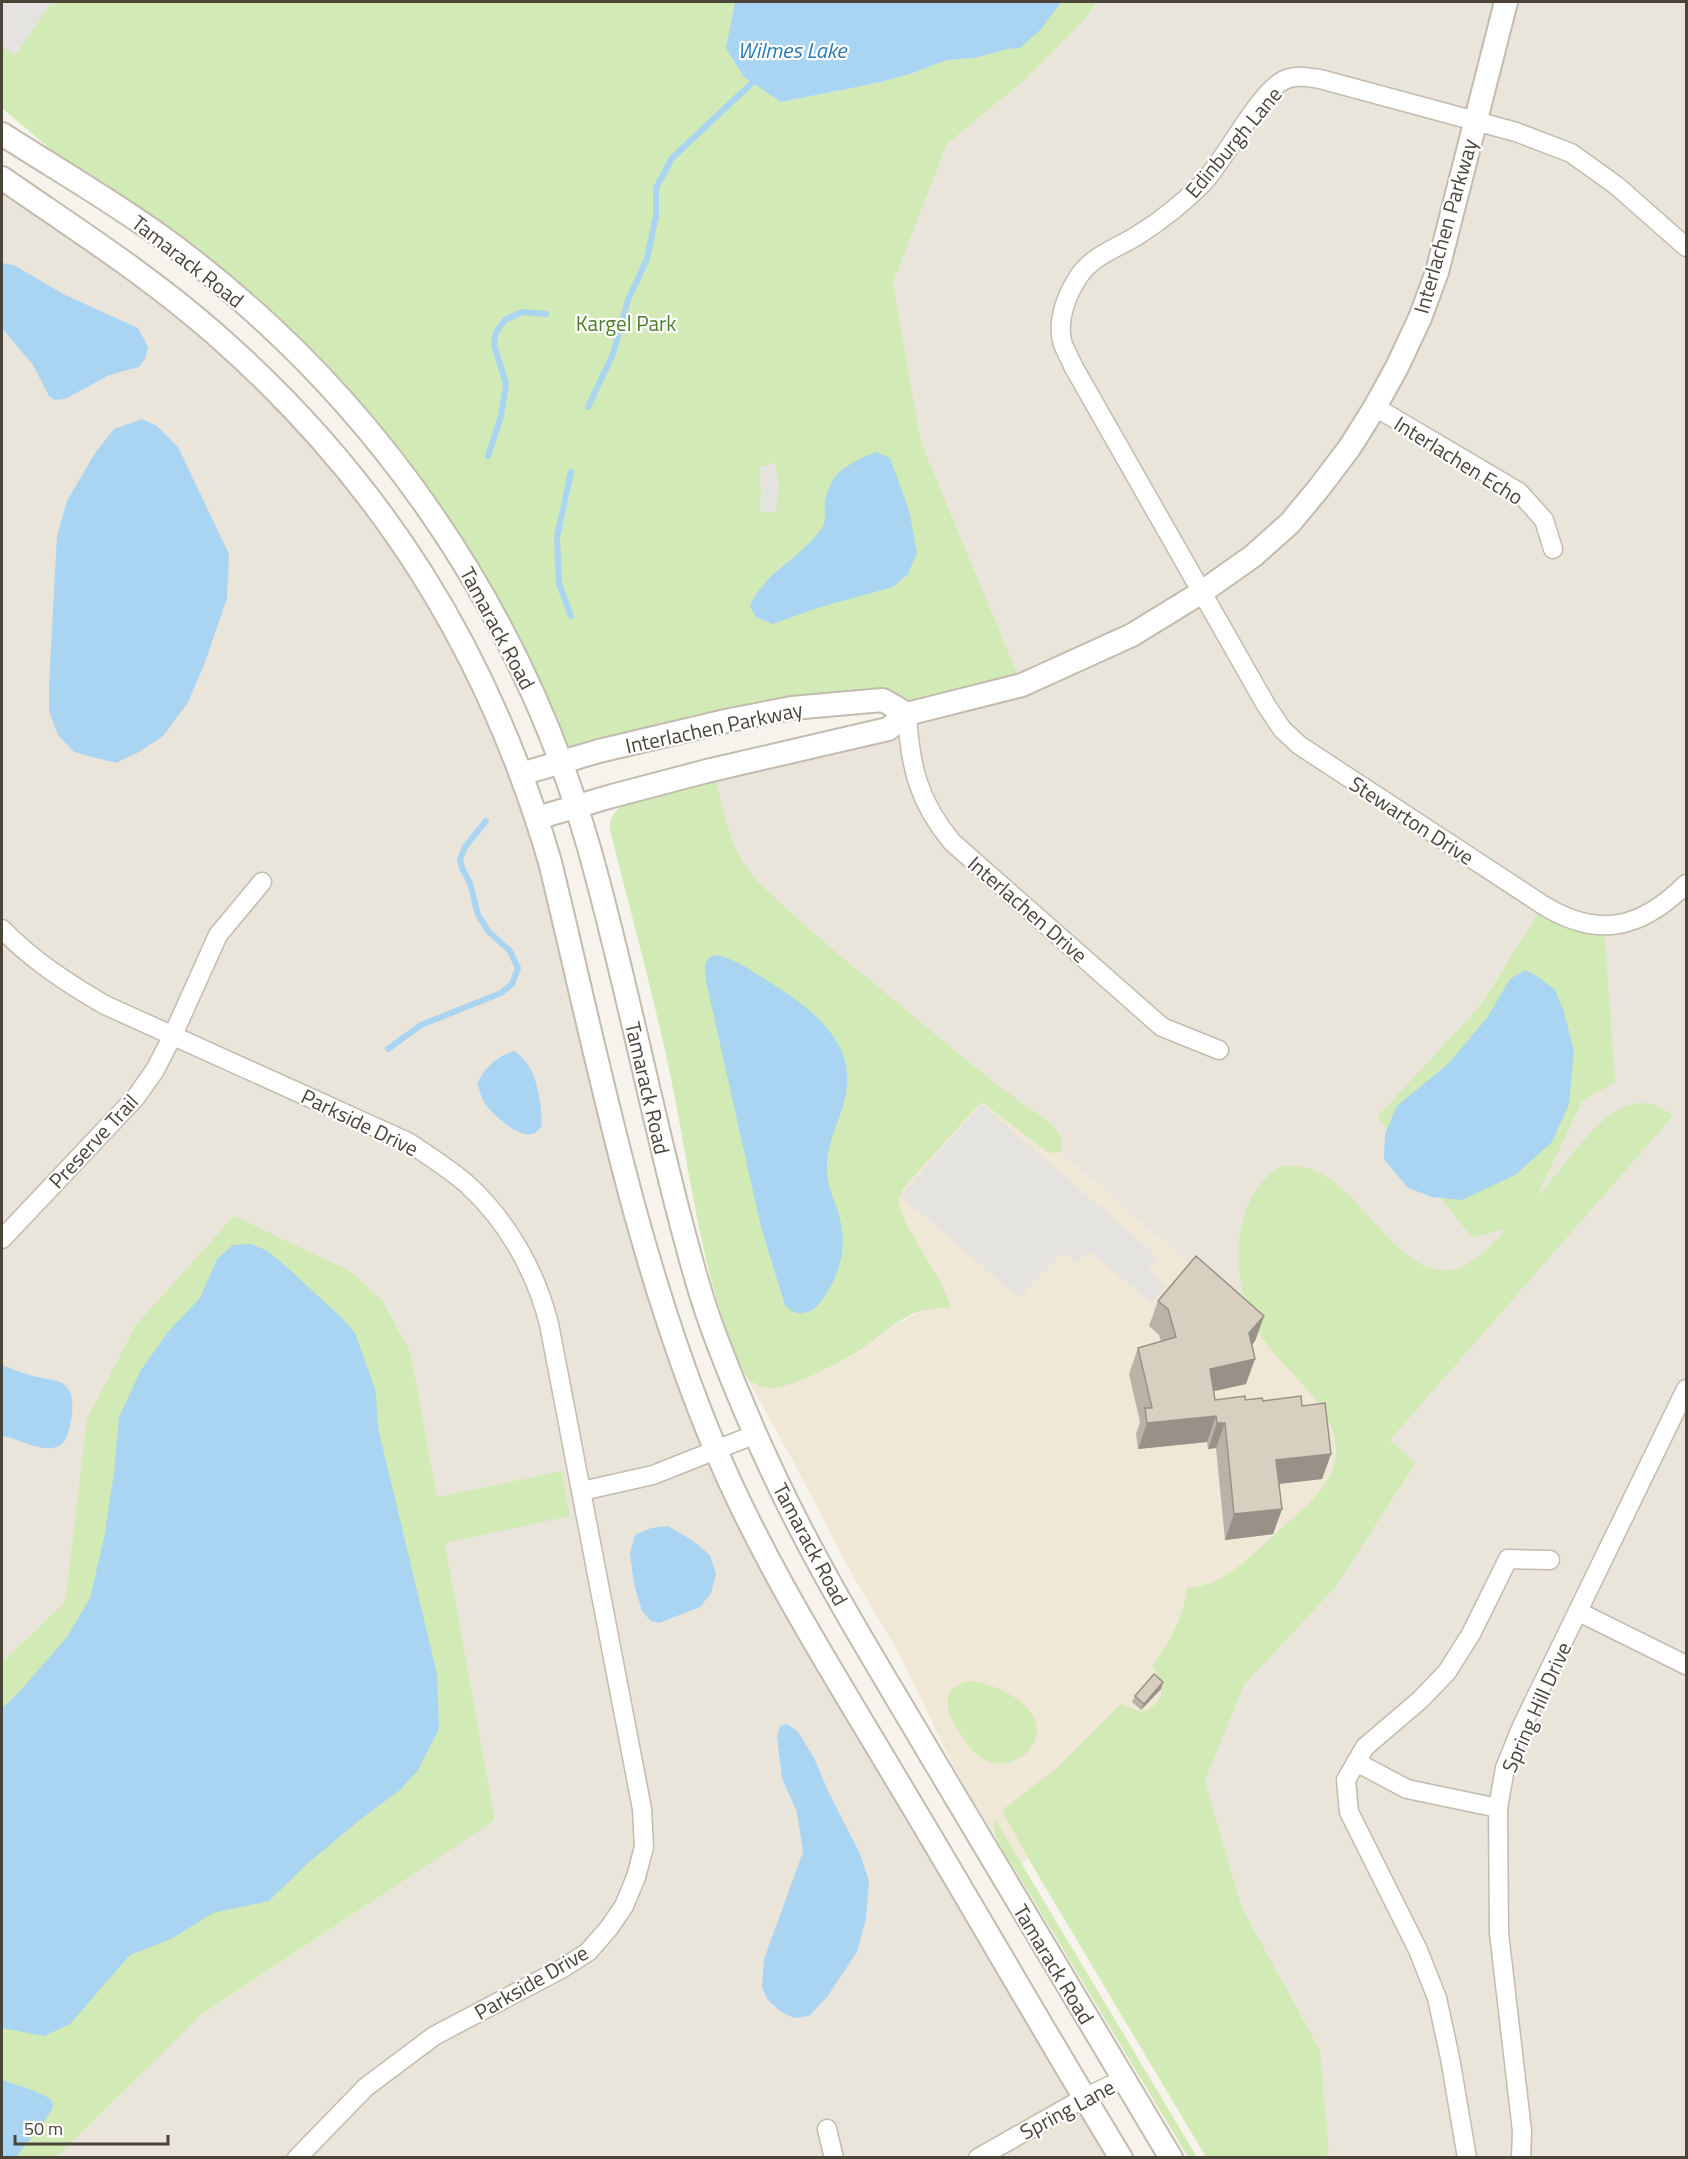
<svg xmlns="http://www.w3.org/2000/svg" width="1688" height="2159" font-family="'Titillium Web',sans-serif">
<style>
.residential{fill:#eae5da}
.education{fill:#efe8d6}
.green{fill:#d2eab5}
.parking{fill:#e5e3e0}
.water{fill:#a9d4f2}
.lines{fill:none;stroke-linecap:round;stroke-linejoin:round}
.stream{stroke:#a9d4f2;stroke-width:6}
.minor-casing{stroke:#c2bbae;stroke-width:21}
.tertiary-casing{stroke:#c2bbae;stroke-width:26}
.minor{stroke:#fff;stroke-width:18}
.tertiary{stroke:#fff;stroke-width:22}
.wall{fill:#bab2a6}
.shaded-wall{fill:#979187}
.building{fill:#d8cfc1;stroke:#979187;stroke-width:1.5}
.labels{text-anchor:middle;dominant-baseline:central;stroke-width:4.5;stroke-linejoin:round;paint-order:stroke}
.street-label{font-size:21px;fill:#4b4439;stroke:#fff}
.park-label{font-size:21px;fill:#4a7f2a;stroke:#fff}
.water-label{font-size:22px;font-style:italic;fill:#2e7ab2;stroke:#fff}
</style>
<rect width="100%" height="100%" fill="#f6f3ec"/>
<g class="residential">
<polygon points="1097,2 1686,2 1686,2157 1326,2157 1329,2153 1320,2050 1242,1908 1205,1781 1244,1685 1334,1589 1416,1463 642,788 1022,685 921,442 893,283 947,144 1025,80 1086,18"/>
<polygon points="2,188 140,273 373,500 514,754 627,1178 716,1450 1121,2157 57,2157 201,2015 495,1820 445,1543 570,1515 562,1471 437,1497 411,1354 136,1325 87,1418 65,1602 2,1662"/>
</g>
<polygon class="education" points="972,1076 1390,1441 1016,1871 953,1766 901,1657 852,1574 792,1459 744,1373 755,1384 766,1388 781,1386 797,1381 825,1370 857,1353 895,1325 917,1313 872,1192"/>
<g class="green">
<polygon points="2,2 735,2 781,102 877,83 913,73 947,60 975,58 1008,49 1020,48 1060,4 1060,2 1097,2 1086,18 1025,80 947,144 893,283 921,442 1022,685 907,714 882,700 562,762 527,677 341,397 2,108"/>
<path d="M716,781C723,810 729,842 746,867C757,883 773,896 787,909C816,936 846,961 877,986C925,1025 972,1067 1022,1103C1036,1113 1066,1129 1062,1149L1058,1153L1047,1152L985,1104L980,1103L904,1187L899,1198V1204L905,1222L943,1287L951,1307C938,1308 923,1309 910,1315C891,1325 875,1341 857,1352C840,1363 786,1391 767,1388C757,1387 750,1381 744,1373C700,1277 691,1172 669,1069C652,989 630,910 610,830C609,816 617,807 630,801Z"/>
<path d="M1543,905L1604,926L1615,1082L1582,1101L1537,1196C1570,1166 1617,1068 1673,1116L1390,1440L1416,1463L1334,1589L1244,1685L1205,1781L1242,1908L1320,2050L1329,2153L1326,2157H1206L1028,1858L1002,1810L1057,1768L1121,1704L1141,1712C1147,1711 1150,1709 1154,1705C1168,1692 1160,1680 1152,1666C1170,1642 1183,1619 1187,1588C1224,1586 1247,1559 1273,1536C1291,1519 1314,1502 1327,1481C1361,1423 1291,1380 1263,1339C1237,1301 1229,1239 1252,1197C1260,1183 1272,1167 1289,1166C1355,1162 1387,1275 1450,1270C1469,1269 1494,1242 1508,1228L1472,1238L1377,1117L1481,1005Z"/>
<polygon points="234,1216 350,1271 382,1300 411,1354 437,1497 562,1471 570,1516 445,1543 495,1820 201,2015 57,2157 2,2158 2,1662 65,1602 87,1418 136,1325"/>
<path d="M974,1681C996,1686 1030,1699 1036,1724C1042,1752 1006,1773 983,1759C973,1753 966,1742 959,1732C950,1717 943,1706 951,1689L964,1682Z"/>
<path d="M995,1819L1185,2137L1197,2157H1188L1016,1871C1007,1857 990,1837 995,1819Z"/>
</g>
<g class="parking">
<polygon points="2,2 52,2 15,56 2,46"/>
<polygon points="775,463 779,485 776,513 760,511 761,494 759,467"/>
<polygon points="981,1104 1158,1257 1149,1270 1166,1286 1151,1303 1092,1253 1088,1252 1076,1263 1066,1254 1062,1254 1019,1298 901,1196"/>
</g>
<g class="water">
<polygon points="735,2 1060,2 1060,4 1041,29 1020,48 1008,49 975,58 947,60 913,73 877,83 781,102 744,77 726,48"/>
<polygon points="2,263 14,265 63,294 138,328 148,347 146,357 139,367 109,375 65,399 55,400 49,396 33,365 2,328"/>
<polygon points="142,419 157,426 178,447 229,554 227,598 204,665 187,704 163,736 139,752 116,763 74,752 58,735 49,711 49,684 57,536 67,501 95,453 114,429"/>
<path d="M876,452L890,458L909,510L917,553L908,574L893,587L817,608L773,624L756,617L750,606C765,571 802,558 822,528C827,521 824,510 825,501C826,494 831,481 836,476C846,464 862,458 876,452Z"/>
<path d="M715,955C731,957 747,968 760,976C798,1000 852,1033 847,1085C845,1114 826,1139 827,1169C827,1183 832,1195 837,1208C846,1237 845,1261 830,1287C825,1296 819,1307 810,1311C800,1316 792,1313 785,1305L761,1227L706,981C705,970 702,960 715,955Z"/>
<polygon points="1525,970 1537,976 1555,990 1563,1009 1574,1051 1569,1104 1552,1142 1515,1175 1462,1200 1432,1197 1408,1188 1384,1159 1385,1134 1397,1106 1449,1063 1487,1018 1510,979"/>
<path d="M514,1051C537,1064 541,1100 542,1126C540,1127 537,1132 535,1133C520,1141 491,1113 484,1102C481,1097 480,1090 477,1084C485,1067 496,1057 514,1051Z"/>
<polygon points="251,1244 268,1251 290,1270 343,1319 355,1333 376,1392 378,1428 437,1674 439,1729 418,1770 400,1790 361,1819 308,1863 269,1901 213,1913 171,1939 130,1955 70,2024 44,2036 2,2028 2,1709 21,1690 67,1637 90,1598 104,1538 114,1473 119,1417 141,1370 168,1332 200,1298 217,1259 233,1245"/>
<path d="M2,1365C13,1369 25,1374 37,1377C45,1379 53,1379 60,1382C77,1389 73,1416 69,1429C67,1439 62,1447 52,1448C34,1450 18,1438 2,1436Z"/>
<polygon points="668,1526 693,1541 710,1555 716,1574 711,1593 700,1607 659,1623 651,1621 642,1611 634,1584 630,1553 635,1535 651,1528"/>
<polygon points="787,1724 798,1732 814,1758 828,1791 860,1854 869,1881 866,1919 857,1952 827,1997 809,2016 794,2018 780,2011 767,1999 762,1986 764,1959 803,1852 797,1812 782,1778 777,1737 780,1726"/>
<polygon points="2,2080 35,2091 51,2099 53,2107 44,2122 16,2157 2,2157"/>
</g>
<g class="lines">
<g class="stream">
<polyline points="588,407 613,354 628,300 647,259 656,216 656,188 672,158 752,83"/>
<polyline points="488,456 501,416 506,384 494,345 496,332 505,320 522,312 546,314"/>
<polyline points="571,472 557,537 559,584 571,616"/>
<polyline points="388,1049 421,1025 501,993 512,984 518,968 510,951 489,932 478,915 470,883 462,868 460,859 465,847 486,821"/>
</g>
<defs>
<g id="minor">
<path d="M1686,247L1617,186L1571,153L1516,132L1320,79C1308,77 1296,75 1284,80C1258,93 1226,159 1202,184C1183,203 1162,220 1138,235C1118,248 1093,255 1079,276C1067,294 1057,319 1062,341C1064,349 1070,358 1073,366L1266,705L1282,729L1299,745L1543,905C1598,939 1641,929 1686,884"/>
<polyline points="1375,407 1519,492 1544,520 1553,549"/>
<path d="M907,714C910,766 918,801 952,842L1162,1027L1219,1050"/>
<path d="M2,929C32,960 67,983 105,1005L408,1142C429,1156 450,1169 468,1185C508,1222 536,1272 549,1324L642,1809L644,1847L636,1877L624,1906L609,1928L588,1952L563,1968L434,2036L366,2087L297,2158"/>
<polyline points="2,1239 136,1097 155,1070 173,1035 218,935 262,882"/>
<polyline points="582,1491 653,1475 756,1434"/>
<polyline points="1579,1612 1686,1665"/>
<polyline points="1356,1762 1407,1789 1498,1808"/>
<polyline points="827,2129 834,2158"/>
<polyline points="978,2158 1084,2098 1124,2079"/>
<polyline points="1467,2158 1450,2058 1437,1998 1418,1950 1349,1812 1346,1780 1365,1747 1420,1700 1447,1672 1471,1634 1508,1559 1550,1560"/>
<polyline points="1521,2158 1522,2131 1499,1933 1498,1808 1505,1768 1522,1726 1686,1389"/>
</g>
<g id="tertiary">
<path d="M2,134C55,168 112,201 163,238C369,388 520,604 589,848C623,968 647,1091 678,1211C689,1253 700,1296 716,1338C747,1420 784,1501 827,1578C860,1638 896,1696 930,1754C1010,1889 1090,2024 1171,2158"/>
<path d="M2,178C74,228 148,275 214,333C381,479 488,650 550,862C598,1059 636,1260 715,1448C765,1567 836,1677 901,1787C975,1910 1046,2035 1121,2158"/>
<polyline points="521,774 599,751 730,720 792,708 883,700 907,714"/>
<polyline points="537,818 612,796 707,771 888,729 907,714 1022,685 1132,635 1202,592 1253,556 1290,523 1319,488 1350,447 1375,407 1397,367 1420,318 1437,272 1506,2"/>
</g>
</defs>
<use href="#minor" class="minor-casing"/>
<use href="#tertiary" class="tertiary-casing"/>
<use href="#minor" class="minor"/>
<use href="#tertiary" class="tertiary"/>
</g>
<g class="wall">
<polygon points="1158,1301 1264,1316 1255,1341 1252,1345 1246,1384 1214,1391 1215,1400 1263,1401 1302,1406 1331,1454 1322,1479 1279,1484 1282,1509 1273,1534 1225,1540 1216,1448 1208,1449 1207,1442 1138,1449 1136,1434 1140,1422 1129,1374 1138,1348 1161,1341 1159,1335 1149,1326"/>
<polygon points="1163,1682 1161,1689 1141,1710 1132,1702 1135,1696"/>
</g>
<g class="shaded-wall">
<polygon points="1264,1316 1255,1341 1240,1358 1249,1333"/>
<polygon points="1255,1359 1246,1384 1201,1394 1210,1369"/>
<polygon points="1216,1416 1207,1442 1138,1449 1147,1423"/>
<polygon points="1217,1423 1225,1423 1216,1448 1208,1449"/>
<polygon points="1331,1454 1322,1479 1267,1485 1276,1460"/>
<polygon points="1282,1509 1273,1534 1225,1540 1234,1514"/>
<polygon points="1163,1682 1161,1689 1141,1710 1144,1704"/>
</g>
<g class="building">
<polygon points="1196,1256 1264,1316 1249,1333 1255,1359 1210,1369 1215,1400 1245,1396 1245,1400 1262,1398 1263,1401 1301,1396 1302,1406 1325,1403 1331,1454 1276,1460 1282,1509 1234,1514 1225,1423 1217,1423 1216,1416 1147,1423 1145,1408 1152,1408 1138,1348 1176,1337 1168,1309 1158,1301"/>
<polygon points="1154,1674 1163,1682 1144,1704 1135,1696"/>
</g>
<g class="labels">
<g class="street-label">
<text transform="translate(1233 142) rotate(-50)">Edinburgh Lane</text>
<text transform="translate(1445 226) rotate(-74)">Interlachen Parkway</text>
<text transform="translate(188 261) rotate(38)">Tamarack Road</text>
<text transform="translate(1459 460) rotate(32)">Interlachen Echo</text>
<text transform="translate(498 628) rotate(62)">Tamarack Road</text>
<text transform="translate(714 727) rotate(-12)">Interlachen Parkway</text>
<text transform="translate(1412 820) rotate(33)">Stewarton Drive</text>
<text transform="translate(1028 909) rotate(41)">Interlachen Drive</text>
<text transform="translate(648 1088) rotate(77)">Tamarack Road</text>
<text transform="translate(360 1122) rotate(26)">Parkside Drive</text>
<text transform="translate(93 1141) rotate(-47)">Preserve Trail</text>
<text transform="translate(811 1544) rotate(62)">Tamarack Road</text>
<text transform="translate(1536 1707) rotate(-66)">Spring Hill Drive</text>
<text transform="translate(1054 1964) rotate(59)">Tamarack Road</text>
<text transform="translate(531 1982) rotate(-30)">Parkside Drive</text>
<text transform="translate(1067 2109) rotate(-28)">Spring Lane</text>
</g>
<g class="park-label">
<text x="626" y="323">Kargel Park</text>
</g>
<g class="water-label">
<text x="792" y="50">Wilmes Lake</text>
</g>
</g>
<rect width="1688" height="2159" fill="none" stroke="#4b4439" stroke-width="6"/>
<path d="M15 2135v9h153v-9" fill="none" stroke="#4b4439" stroke-width="3"/>
<text x="24" y="2135" font-size="18" fill="#4b4439" stroke="#ffffff" stroke-width="4.5" paint-order="stroke">50 m</text>
</svg>
